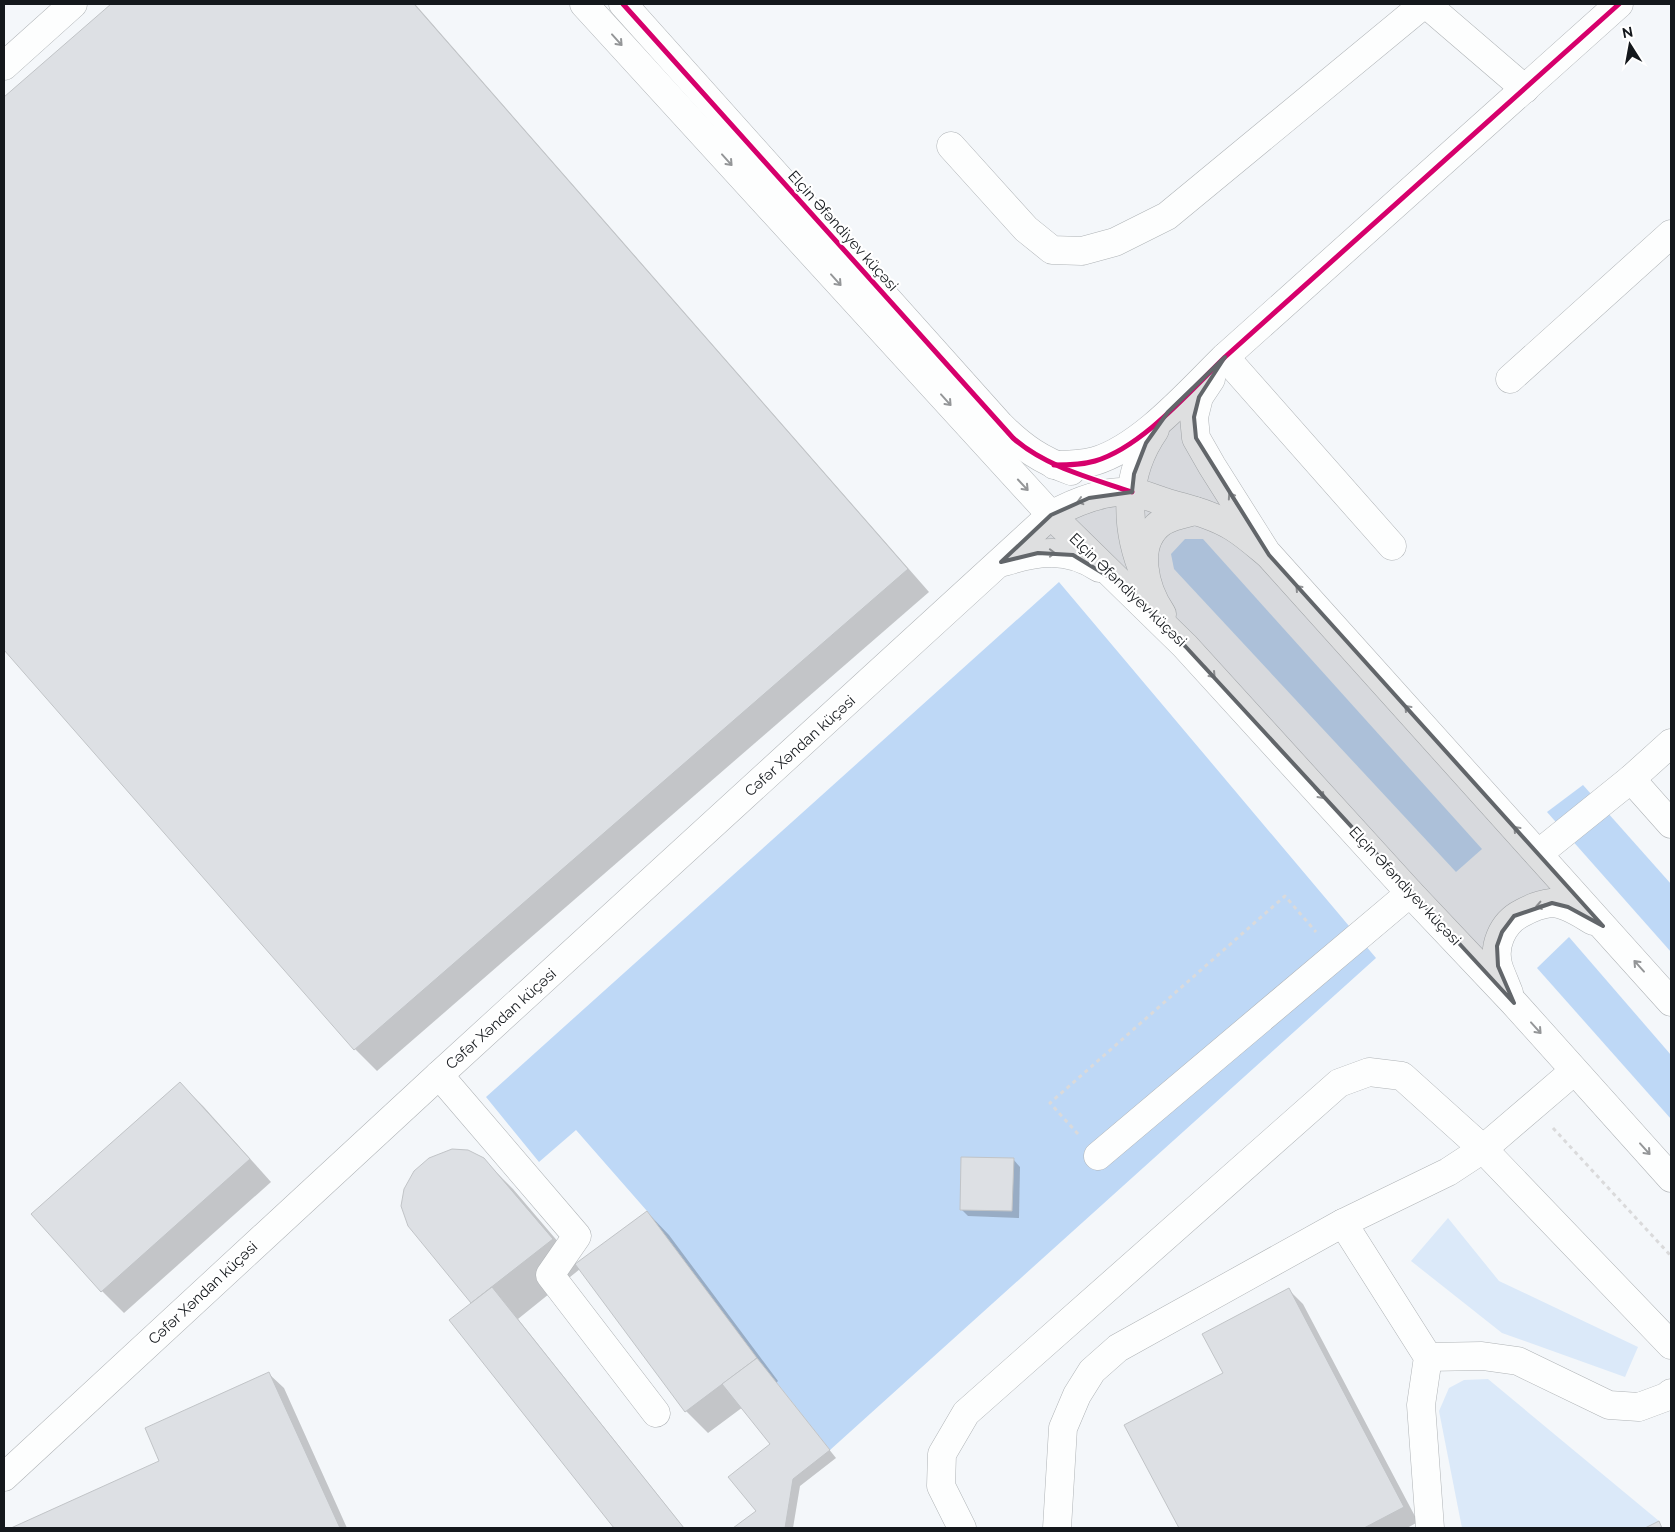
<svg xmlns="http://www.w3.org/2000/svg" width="1675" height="1532" font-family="Raleway,sans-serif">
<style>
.green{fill:#dbe9f9}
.forest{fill:#bed8f6}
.shadow{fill:#0003}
.building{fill:#dde0e4;stroke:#c1c4c7}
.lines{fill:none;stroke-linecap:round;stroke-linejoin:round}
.minor-casing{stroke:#afb3b6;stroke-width:29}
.major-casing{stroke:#afb3b6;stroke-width:29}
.path{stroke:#dadadb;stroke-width:3;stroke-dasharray:4 4;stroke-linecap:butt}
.minor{stroke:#fdfefe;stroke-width:28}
.major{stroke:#fdfefe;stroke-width:28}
.cycleway-casing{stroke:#fff;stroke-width:8}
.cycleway{stroke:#d6006c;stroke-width:5}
.oneway{stroke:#949698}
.marked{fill:#62666a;fill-opacity:0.2;stroke:#62666a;stroke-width:4;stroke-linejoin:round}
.labels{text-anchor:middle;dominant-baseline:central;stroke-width:4.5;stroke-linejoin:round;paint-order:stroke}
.street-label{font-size:15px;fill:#14181c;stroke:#fff}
</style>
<rect width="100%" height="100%" fill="#f4f7fa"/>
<g class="green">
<polygon points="1448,1218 1499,1281 1638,1347 1625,1377 1502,1333 1411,1261"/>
<polygon points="1488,1379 1659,1521 1645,1528 1462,1528 1439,1411 1449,1388 1464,1380"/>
</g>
<g class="forest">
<polygon points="1185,539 1203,539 1482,849 1456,872 1174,569 1171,554"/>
<polygon points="1059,582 1376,958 830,1450 757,1358 647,1211 576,1130 539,1162 486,1097"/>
<polygon points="1583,785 1671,884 1671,952 1547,812"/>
<polygon points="1569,937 1671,1055 1671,1119 1537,968"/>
</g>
<g class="shadow">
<polygon points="113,4 415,4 929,592 377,1071 355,1049 4,648 4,99"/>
<polygon points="180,1084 203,1106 271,1182 124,1313 102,1291"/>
<polygon points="483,1159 513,1189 577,1264 647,1212 669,1235 778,1381 776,1383 836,1458 800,1486 793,1528 735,1528 757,1511 772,1444 743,1407 708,1433 686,1411 580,1269 518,1319 684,1528 616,1528 451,1320 473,1303 409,1225"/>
<polygon points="1013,1159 1020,1167 1019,1218 968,1216 961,1209"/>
<polygon points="1288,1289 1303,1304 1418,1522 1407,1528 1180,1528 1126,1425 1224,1374"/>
<polygon points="269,1374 284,1388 347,1528 13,1528 161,1461"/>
</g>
<g class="building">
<polygon points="111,4 414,4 908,569 354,1050 4,650 4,97"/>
<polygon points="180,1082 250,1159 101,1292 31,1214"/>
<polygon points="452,1149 468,1150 484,1158 553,1239 471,1303 408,1226 401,1206 404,1189 414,1171 429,1158"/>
<polygon points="961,1157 1014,1158 1012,1211 960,1210"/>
<polygon points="647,1211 757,1358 685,1412 575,1264"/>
<polygon points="492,1287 684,1528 614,1528 449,1320"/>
<polygon points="1289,1288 1404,1507 1364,1528 1179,1528 1124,1425 1223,1373 1202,1334"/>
<polygon points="757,1358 830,1450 793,1479 785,1528 733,1528 756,1511 728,1477 770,1444 722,1384"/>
<polygon points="269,1372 340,1528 11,1528 159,1461 145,1428"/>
<polygon points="1659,1521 1662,1528 1645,1528"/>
</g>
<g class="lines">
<defs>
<g id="minor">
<polyline points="584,4 1051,515"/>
<path d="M623,4L1000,425C1023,448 1041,460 1071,471"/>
<polyline points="1426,4 1525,89"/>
<polyline points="4,66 73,4"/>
<polyline points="951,146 1026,229 1052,250 1082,251 1115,242 1167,216 1424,4"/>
<polyline points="1225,357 1392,546"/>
<polyline points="1211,379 1199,397 1194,417 1196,438 1212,466 1265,550"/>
<polyline points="1510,379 1671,234"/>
<path d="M1054,465C1068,465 1081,465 1095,461C1142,447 1190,391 1225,357L1619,4"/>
<path d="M1145,576C1124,527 1124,474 1155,430"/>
<polyline points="1671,743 1631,779 1671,824"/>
<polyline points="1538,854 1631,779"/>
<polyline points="439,1075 577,1236 550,1275 656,1413"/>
<polyline points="1098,1156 1410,893"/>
<polyline points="1343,1223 1428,1357 1421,1405 1430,1528"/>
<polyline points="1428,1357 1482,1356 1518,1361 1609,1405 1639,1407 1666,1397 1671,1393"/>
<polyline points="962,1528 941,1486 942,1454 966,1413 1339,1083 1369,1072 1402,1076 1483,1149 1671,1345"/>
<polyline points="1057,1528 1063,1428 1077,1395 1092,1371 1118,1348 1343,1223 1448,1172 1483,1149 1574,1071"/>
</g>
<g id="major">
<polyline points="1051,515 1185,646 1410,893 1514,1003 1671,1178"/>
<path d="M1004,562C1038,551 1068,547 1099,568"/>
<path d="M1162,614C1145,589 1132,543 1162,522C1171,516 1183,514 1195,511"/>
<path d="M1509,993C1506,985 1502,976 1499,968C1492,947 1502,923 1522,913C1531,908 1541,904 1551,903C1566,903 1581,914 1593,921"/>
<path d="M4,1477L439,1075L1051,515C1075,502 1104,490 1131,492C1142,493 1154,499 1165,502C1187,509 1212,514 1233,527C1246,535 1257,545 1269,555L1671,1002"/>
</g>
</defs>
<use href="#minor" class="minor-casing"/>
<use href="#major" class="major-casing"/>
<g class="path">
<polyline points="1553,1128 1671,1256"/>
<polyline points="1078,1134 1050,1103 1285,896 1316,932"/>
</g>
<use href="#minor" class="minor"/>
<use href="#major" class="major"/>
<defs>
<g id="cycleway">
<path d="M623,4L1013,438C1046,467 1091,478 1132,492"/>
<path d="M1054,465C1068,465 1081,465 1095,461C1142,447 1190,391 1225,357L1619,4"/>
</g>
</defs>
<use href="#cycleway" class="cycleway-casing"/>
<use href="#cycleway" class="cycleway"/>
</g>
<defs><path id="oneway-shaft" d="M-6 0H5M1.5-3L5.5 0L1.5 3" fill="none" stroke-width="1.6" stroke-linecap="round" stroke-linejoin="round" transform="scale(1.25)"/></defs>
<g class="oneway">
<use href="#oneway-shaft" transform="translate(617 40) rotate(48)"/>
<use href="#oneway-shaft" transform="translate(727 160) rotate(48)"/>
<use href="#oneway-shaft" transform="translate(836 280) rotate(48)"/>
<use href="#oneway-shaft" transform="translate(946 400) rotate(48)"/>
<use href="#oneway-shaft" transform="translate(1023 485) rotate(47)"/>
<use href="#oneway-shaft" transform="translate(1233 499) rotate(-123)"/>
<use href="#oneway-shaft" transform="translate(1084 500) rotate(162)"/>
<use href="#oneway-shaft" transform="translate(1048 553)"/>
<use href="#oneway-shaft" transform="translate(1301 591) rotate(-132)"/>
<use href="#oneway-shaft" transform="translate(1210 672) rotate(48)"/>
<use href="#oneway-shaft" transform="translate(1410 711) rotate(-132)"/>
<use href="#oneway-shaft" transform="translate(1319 793) rotate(48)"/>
<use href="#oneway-shaft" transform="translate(1519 832) rotate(-132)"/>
<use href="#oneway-shaft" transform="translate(1543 905) rotate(169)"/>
<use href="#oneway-shaft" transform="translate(1639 966) rotate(-132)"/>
<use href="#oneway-shaft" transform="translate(1536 1028) rotate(48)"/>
<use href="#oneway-shaft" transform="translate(1645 1149) rotate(48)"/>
</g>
<path class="marked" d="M1225,357L1199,397L1194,417L1196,438L1269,555L1603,926L1568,907L1552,903L1514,916L1502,932L1497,946L1498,966L1514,1003L1185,646L1127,588L1073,555L1038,553L1001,562L1051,515L1089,498L1132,492L1134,474L1146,443L1168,412Z"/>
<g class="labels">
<g class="street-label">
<text transform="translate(843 231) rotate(48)">Elçin Əfəndiyev küçəsi</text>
<text transform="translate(1128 590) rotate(44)">Elçin Əfəndiyev küçəsi</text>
<text transform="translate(800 746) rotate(-42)">Cəfər Xəndan küçəsi</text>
<text transform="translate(1405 886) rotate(47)">Elçin Əfəndiyev küçəsi</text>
<text transform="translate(501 1019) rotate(-42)">Cəfər Xəndan küçəsi</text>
<text transform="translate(203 1293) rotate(-43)">Cəfər Xəndan küçəsi</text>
</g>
</g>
<rect width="1675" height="1532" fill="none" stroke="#14181c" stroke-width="10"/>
<g transform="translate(1630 45) rotate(349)" stroke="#ffffff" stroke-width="4" paint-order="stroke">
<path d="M0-4L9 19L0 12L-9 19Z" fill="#14181c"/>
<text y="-8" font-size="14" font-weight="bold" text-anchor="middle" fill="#14181c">N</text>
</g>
</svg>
